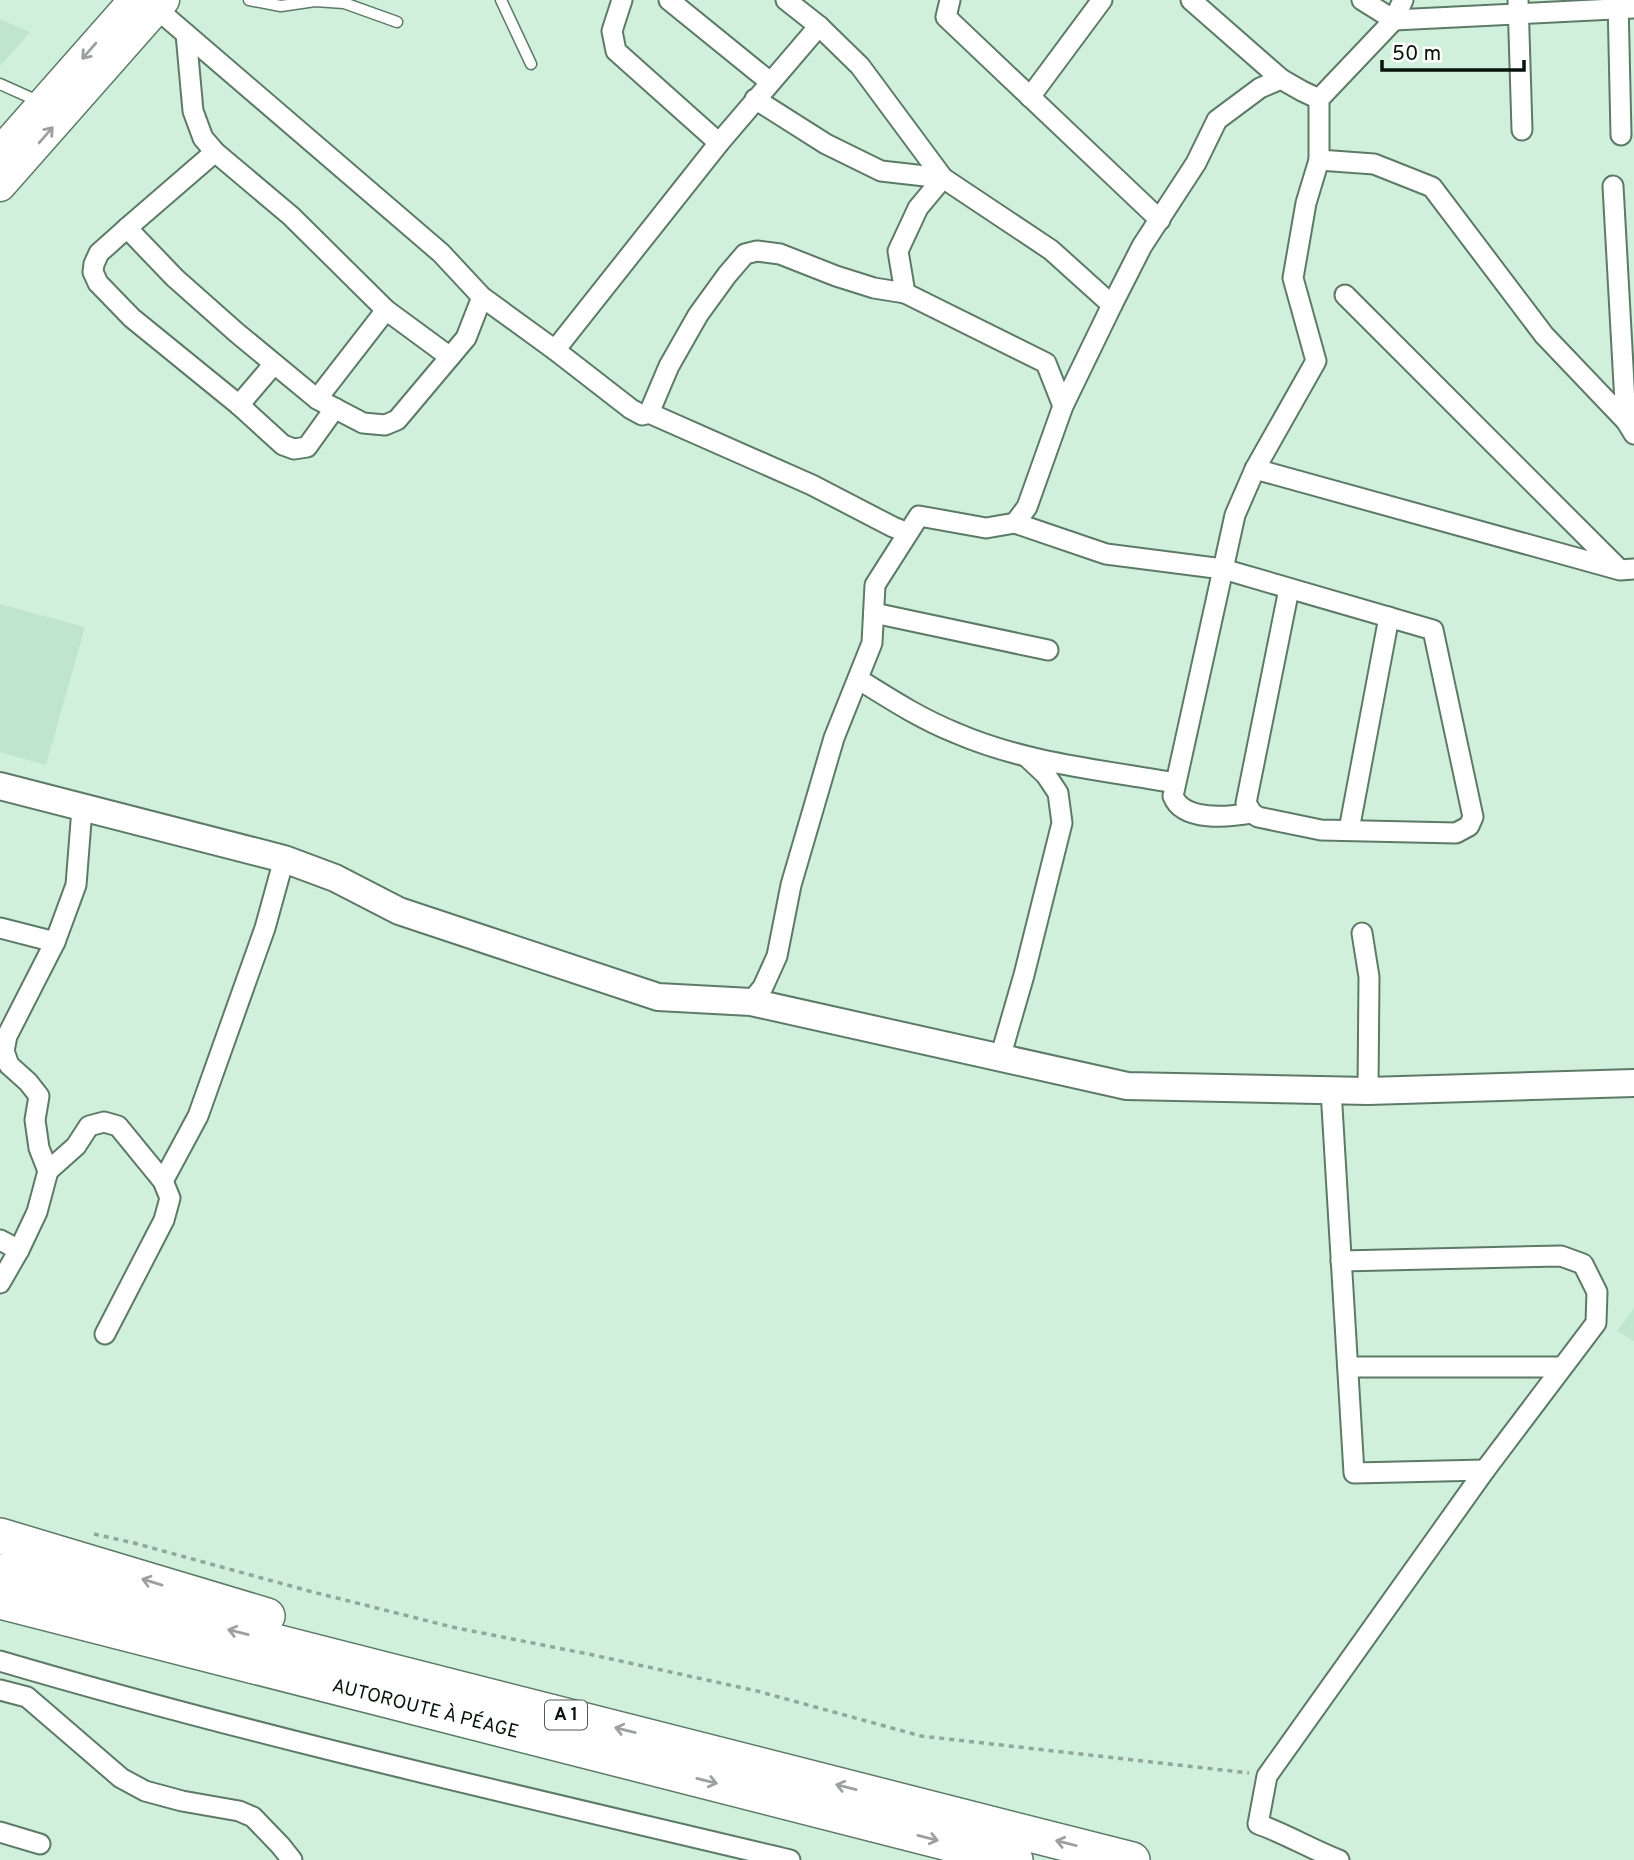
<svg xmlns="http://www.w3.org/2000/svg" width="1634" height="1860" font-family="Overpass,sans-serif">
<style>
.built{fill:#bfe6cc}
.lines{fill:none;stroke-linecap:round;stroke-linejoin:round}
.lane-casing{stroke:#5d7a67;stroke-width:13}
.street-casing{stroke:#5d7a67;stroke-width:23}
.secondary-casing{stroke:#5d7a67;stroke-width:30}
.primary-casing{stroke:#5d7a67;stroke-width:33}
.highway-casing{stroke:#5d7a67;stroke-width:38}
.path{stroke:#8fa897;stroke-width:3.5;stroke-dasharray:5 5;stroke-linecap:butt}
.lane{stroke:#fff;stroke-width:10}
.street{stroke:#fff;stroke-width:19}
.secondary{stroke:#fff;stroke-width:26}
.primary{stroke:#fff;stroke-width:30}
.highway{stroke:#fff;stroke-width:35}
.oneway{stroke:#9ca19e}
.labels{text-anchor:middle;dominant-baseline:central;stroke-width:5;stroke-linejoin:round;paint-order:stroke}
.shield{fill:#fff;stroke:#525a55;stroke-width:2}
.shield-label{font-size:18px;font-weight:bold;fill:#08130c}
.street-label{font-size:19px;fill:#08130c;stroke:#fff}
</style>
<rect width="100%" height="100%" fill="#d0f0db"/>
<g class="built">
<polygon points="0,19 30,32 0,66"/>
<polygon points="0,604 85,627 46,765 0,752"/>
<polygon points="1634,1308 1634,1341 1617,1331"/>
</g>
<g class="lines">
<defs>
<g id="lane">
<polyline points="249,0 281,6 315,1 344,3 397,22"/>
<polyline points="501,0 531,64"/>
<polyline points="0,84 38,101"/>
</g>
<g id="street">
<polyline points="622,0 612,31 616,51 719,143"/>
<polyline points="669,0 770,82"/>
<polyline points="786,0 819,26 860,66 943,178 1051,250 1112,305 1142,246 1196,163 1217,120 1260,88 1281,79 1302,91 1319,99"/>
<polyline points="950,0 946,17 1160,220"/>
<polyline points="1191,0 1281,79"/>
<polyline points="1362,0 1394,20 1634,8"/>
<polyline points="1518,0 1522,130"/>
<polyline points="1618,0 1621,135"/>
<polyline points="157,9 441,253 482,297 555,350 631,409 642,415 649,413 669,366 698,315 727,275 745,254 757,251 780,254 836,276 874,288 905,293"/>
<polyline points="186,34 193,111 203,138 215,152 291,216 386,310 450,357 466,338 482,297"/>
<polyline points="1030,97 1102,0"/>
<polyline points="755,99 826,144 881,171 943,178"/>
<polyline points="215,152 127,228 175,278 237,333 317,399 363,423 385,425 397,420 450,357"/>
<polyline points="1319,160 1374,164 1432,187 1544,335 1626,421 1634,434"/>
<polyline points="943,178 918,208 898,251 905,293 1046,363 1063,406"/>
<polyline points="1613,186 1626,421"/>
<polyline points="127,228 99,253 94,264 93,272 98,283 132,318 239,405 283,445 294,449 307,447 335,408"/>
<polyline points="1345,295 1619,569"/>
<polyline points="555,350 719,143 819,26"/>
<polyline points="317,399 386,310"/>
<polyline points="239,405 274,364"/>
<polyline points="649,413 812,485 893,527 908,533"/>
<polyline points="1255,469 1620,570 1634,569"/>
<polyline points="1015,523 1106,554 1223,569 1433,630 1473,817 1469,826 1456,833 1321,830 1258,817 1252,813 1246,803 1289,589"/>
<polyline points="874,613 1048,650"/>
<path d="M858,679C890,699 921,719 956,733C1025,763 1102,770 1175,783"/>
<path d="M1252,813C1229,817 1183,822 1173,796L1235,515L1255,469L1316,361L1293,278L1306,203L1319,160V99L1394,20L1403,0"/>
<polyline points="1349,830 1389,617"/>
<polyline points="0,928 55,942"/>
<polyline points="1362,933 1369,977 1368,1091"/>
<polyline points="751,1002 763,987 777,956 791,885 834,738 872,643 875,585 919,516 986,528 1015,523 1027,507 1063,406 1112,305"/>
<polyline points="1000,1058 1024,975 1062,823 1058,793 1046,775 1027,757"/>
<polyline points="1331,1090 1354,1473 1485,1470"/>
<polyline points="48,1171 76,1146 89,1126 104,1122 118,1126 163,1181 170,1198 164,1220 105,1334"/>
<polyline points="163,1181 198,1116 265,928 284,859"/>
<polyline points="0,1240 19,1250"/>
<polyline points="0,1283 19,1250 37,1212 48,1171 39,1148 35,1120 39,1096 28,1082 9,1065 4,1051 7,1036 55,942 76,885 82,809"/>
<polyline points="1348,1367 1562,1367"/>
<path d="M0,1661C261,1738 526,1797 790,1860"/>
<polyline points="0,1690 27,1697 121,1778 145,1791 182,1801 239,1811 253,1817 280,1845 292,1860"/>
<polyline points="0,1832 40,1844"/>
<path d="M1339,1860C1311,1849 1286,1834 1258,1824L1267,1776L1485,1470L1596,1323L1597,1292L1583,1264L1561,1256L1341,1261"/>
</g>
<polyline id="secondary" points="0,786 284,859 335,878 399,911 658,997 751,1002 1127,1086 1368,1091 1634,1083"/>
<g id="primary">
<polyline points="0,152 134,0"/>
<polyline points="0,186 164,0"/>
</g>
<g id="highway">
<polyline points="0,1536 267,1616"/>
<polyline points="0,1572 1132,1860"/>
<path id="s1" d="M0,1601L1015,1860"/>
</g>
</defs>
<use href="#lane" class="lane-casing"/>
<use href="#street" class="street-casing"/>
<use href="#secondary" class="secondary-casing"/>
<use href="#primary" class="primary-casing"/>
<use href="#highway" class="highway-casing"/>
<polyline class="path" points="94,1534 134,1543 309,1591 452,1627 593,1655 757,1691 921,1736 1249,1773"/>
<use href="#lane" class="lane"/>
<use href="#street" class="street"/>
<use href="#secondary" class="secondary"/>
<use href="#primary" class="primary"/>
<use href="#highway" class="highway"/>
</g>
<defs><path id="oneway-shaft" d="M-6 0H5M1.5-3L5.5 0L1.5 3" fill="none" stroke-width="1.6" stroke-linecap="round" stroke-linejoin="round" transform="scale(1.75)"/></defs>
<g class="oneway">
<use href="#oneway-shaft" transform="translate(89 51) rotate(131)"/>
<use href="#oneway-shaft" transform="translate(46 135) rotate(-49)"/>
<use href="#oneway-shaft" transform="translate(152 1582) rotate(-163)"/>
<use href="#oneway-shaft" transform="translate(238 1632) rotate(-166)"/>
<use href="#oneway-shaft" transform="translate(625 1730) rotate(-166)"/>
<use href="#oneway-shaft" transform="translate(707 1781) rotate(14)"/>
<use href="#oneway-shaft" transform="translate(846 1787) rotate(-166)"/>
<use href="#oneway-shaft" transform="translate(928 1838) rotate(14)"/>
<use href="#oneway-shaft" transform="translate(1066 1843) rotate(-166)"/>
</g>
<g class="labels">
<rect class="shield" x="545" y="1700.5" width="42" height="29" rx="5"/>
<g class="shield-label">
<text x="566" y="1715">A 1</text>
</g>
<g class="street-label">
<text stroke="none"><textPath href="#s1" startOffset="439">AUTOROUTE À PÉAGE</textPath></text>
</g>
</g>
<path d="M1382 60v10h142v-10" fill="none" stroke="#08130c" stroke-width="3.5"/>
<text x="1392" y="60" font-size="21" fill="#08130c" stroke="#ffffff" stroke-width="5" paint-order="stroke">50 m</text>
</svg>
